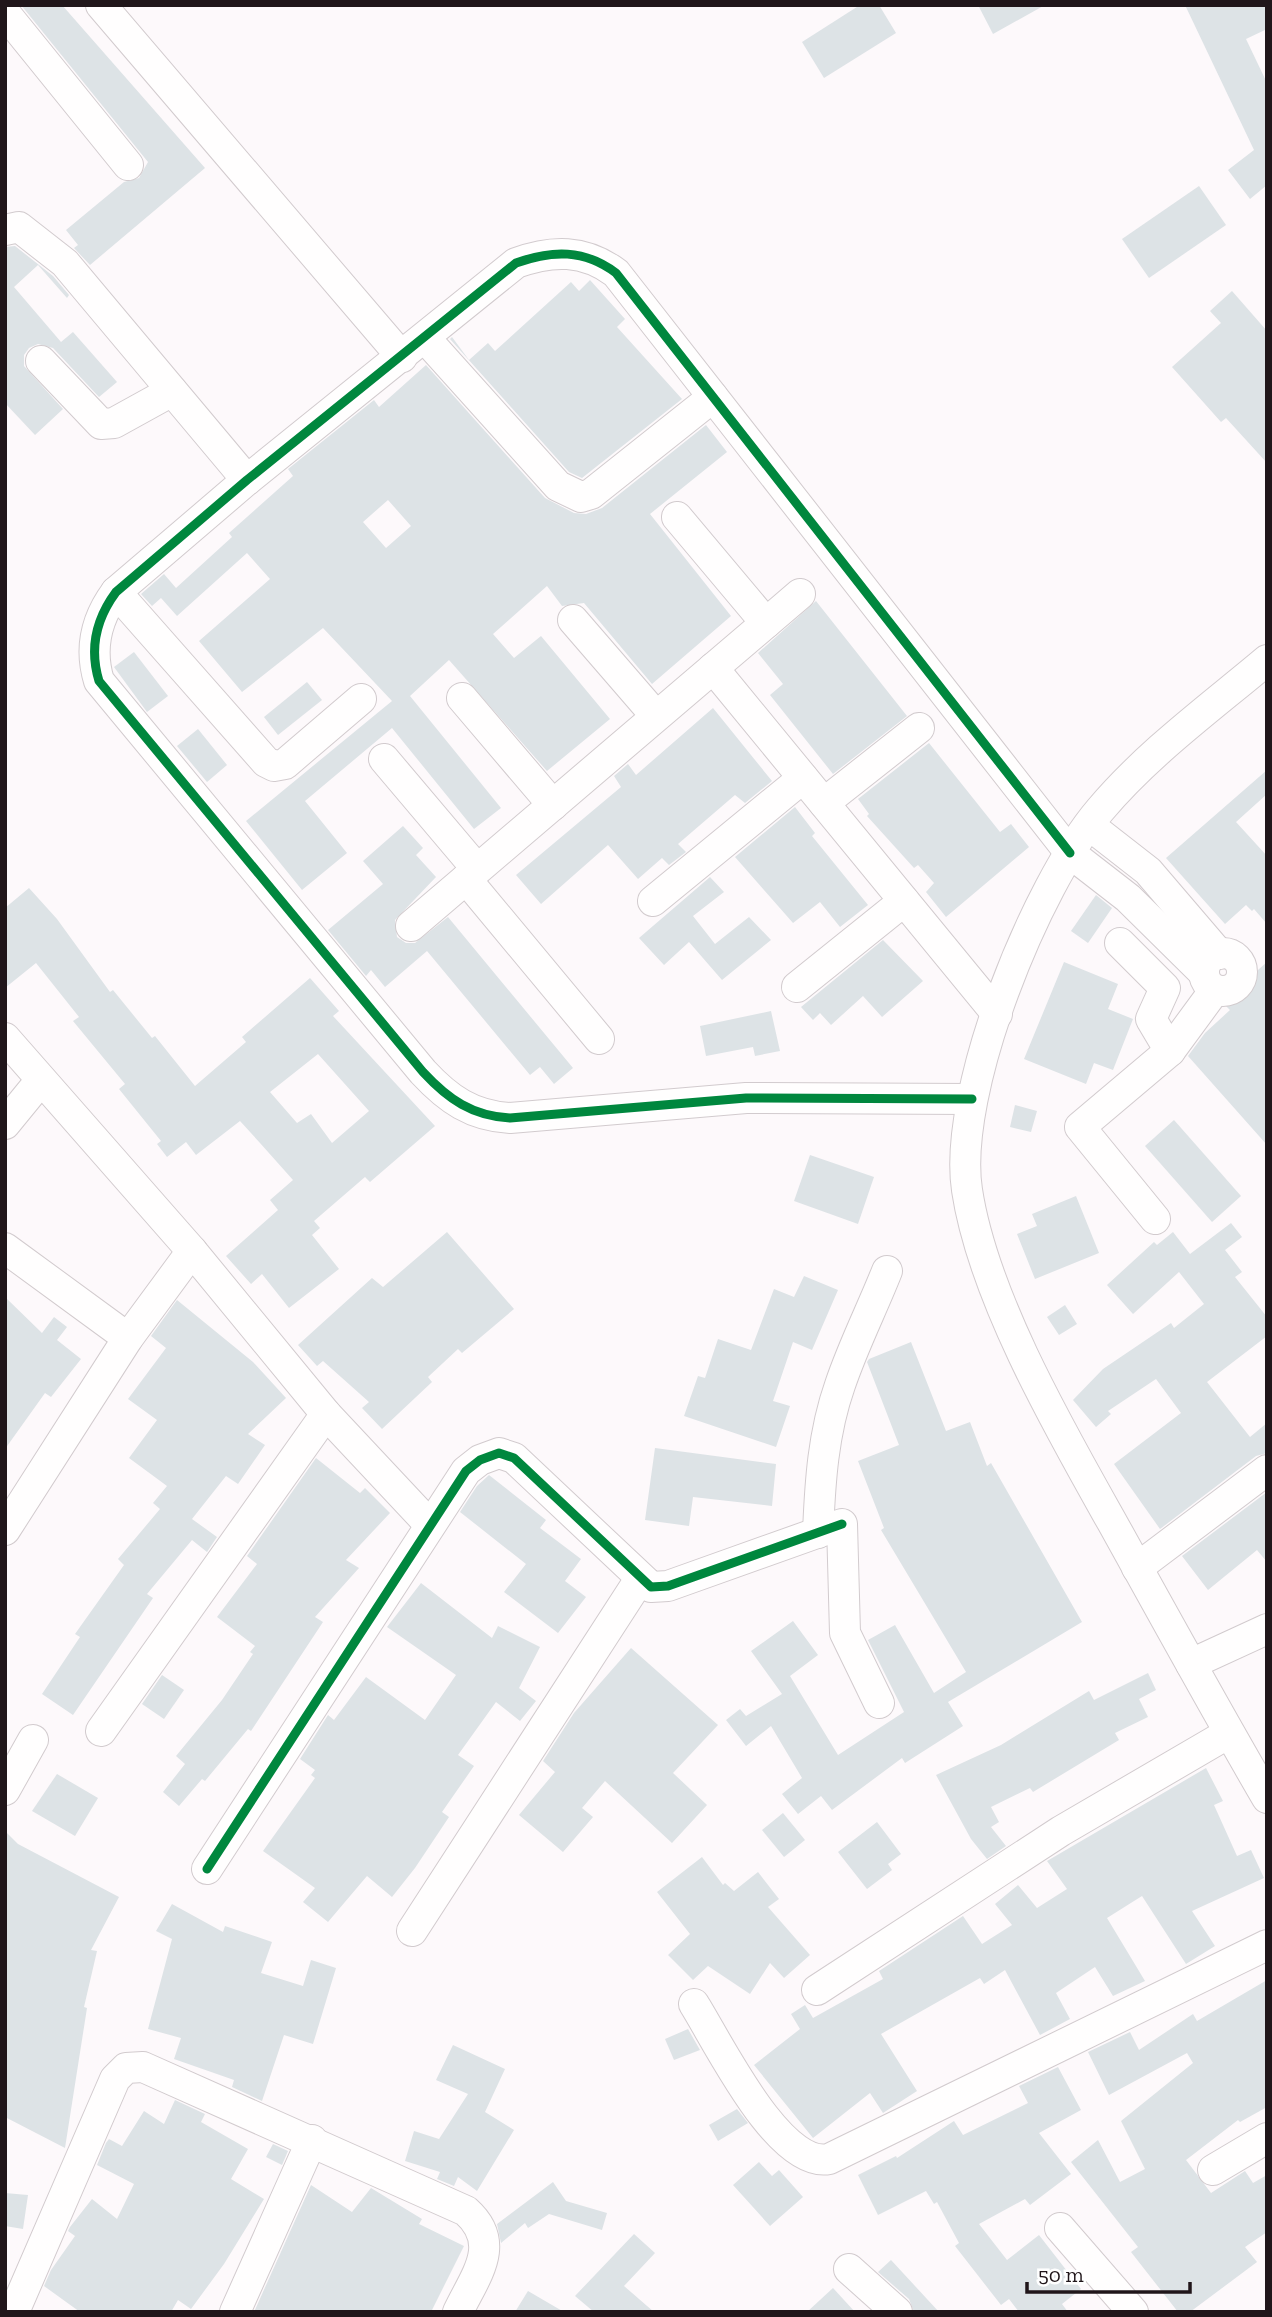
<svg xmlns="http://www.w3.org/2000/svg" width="1272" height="2317" font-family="'Zilla Slab',serif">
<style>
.building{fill:#dde3e6;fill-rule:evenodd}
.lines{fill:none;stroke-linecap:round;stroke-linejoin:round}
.minor-casing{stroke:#d2cbce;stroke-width:32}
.minor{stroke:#fffefe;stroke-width:30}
.cycleway-casing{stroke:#fff;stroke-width:13}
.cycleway{stroke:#00873e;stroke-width:9}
</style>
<rect width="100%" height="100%" fill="#fdf9fb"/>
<g class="building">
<polygon points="21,5 62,5 205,168 90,265 74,248 78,245 66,230 124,182 139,178 148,162"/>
<polygon points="860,5 879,5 896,33 824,78 802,42"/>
<polygon points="978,5 1045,5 993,34"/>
<polygon points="1185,5 1267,5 1267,29 1246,39 1267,83 1267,185 1250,199 1228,170 1254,150"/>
<polygon points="1199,186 1226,225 1149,278 1122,239"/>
<polygon points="15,246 53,276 69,295 67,298 38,265 14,287 61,342 73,332 117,382 99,397 53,348 38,344 29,348 24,355 24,366 63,409 35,435 5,403 5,247"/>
<polygon points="590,280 625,319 617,327 682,399 582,478 569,472 450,339 452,337 469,360 488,343 495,351 571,282 579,291"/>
<polygon points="1232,291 1267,331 1267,463 1226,418 1221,422 1172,367 1221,323 1210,311"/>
<path d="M426,365L545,498L574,513L586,514L602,508L706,425L727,452L650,514L731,616L652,684L584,603L562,606L547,586L493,634L514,658L541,636L610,719L547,771L449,660L410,696L501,808L474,829L392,728L305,801L347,853L302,890L246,821L392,701L323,628L242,692L199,641L270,579L247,553L177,616L161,598L152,606L141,594L164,574L176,588L232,537L229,533L293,476L288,469L374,400L379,407ZM388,500L411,526L386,548L363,522Z"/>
<polygon points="816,601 907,716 833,774 770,695 783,684 758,653"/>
<polygon points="134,652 168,696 147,712 114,667"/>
<polygon points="307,682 322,700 278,735 264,717"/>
<polygon points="713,708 772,781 745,803 735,795 678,844 686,852 669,865 662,858 638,879 608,845 541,904 516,875 621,787 614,776 628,764 636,775"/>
<polygon points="198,729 227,765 207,782 177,746"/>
<polygon points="929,743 1000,832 1011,824 1029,847 946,917 926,892 934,883 918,865 914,868 867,816 869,814 858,799"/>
<polygon points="1267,770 1267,794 1236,822 1267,856 1267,924 1254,909 1252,911 1246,905 1225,924 1166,858"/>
<polygon points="795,807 815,833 812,836 868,905 840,927 820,902 793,923 735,857"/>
<polygon points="403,826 423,848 416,855 436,877 395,920 397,937 406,943 415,943 448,917 573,1068 554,1084 540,1067 530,1075 427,951 385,987 371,970 366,976 328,930 383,884 363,861"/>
<polygon points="710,877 724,892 693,916 715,944 749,917 771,940 722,980 689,942 664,965 639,938"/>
<path d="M29,888L57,919L110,992L113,990L152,1038L155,1036L195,1086L246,1042L242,1037L310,978L339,1011L333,1016L435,1126L370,1182L365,1177L314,1221L320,1228L312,1235L339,1269L289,1308L262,1274L251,1284L226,1256L278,1210L270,1200L293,1180L260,1143L240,1121L196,1155L186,1142L167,1157L157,1144L161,1141L119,1089L125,1084L73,1021L79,1017L36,963L5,988V908ZM318,1054L369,1111L332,1143L311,1114L297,1123L270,1092Z"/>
<polygon points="1096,895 1112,908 1088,943 1071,931"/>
<polygon points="883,940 923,981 882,1017 863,996 831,1025 820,1013 813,1020 801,1007"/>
<polygon points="1064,962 1118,984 1108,1009 1133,1019 1113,1070 1094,1063 1086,1084 1024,1059"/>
<polygon points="1267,962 1267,1145 1188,1056 1205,1033 1230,1010 1225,1005 1231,994"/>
<polygon points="771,1011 780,1051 755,1056 753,1047 706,1056 700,1026"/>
<polygon points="1015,1105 1037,1111 1031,1132 1010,1127"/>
<polygon points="1174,1120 1241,1196 1212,1222 1145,1146"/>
<polygon points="810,1155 874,1177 858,1224 794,1201"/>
<polygon points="1076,1196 1099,1253 1035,1279 1017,1234 1037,1226 1032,1214"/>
<polygon points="1231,1223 1242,1237 1225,1250 1242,1272 1235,1277 1267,1317 1267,1336 1207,1382 1250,1437 1267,1423 1267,1453 1256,1456 1160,1529 1114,1464 1181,1413 1156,1379 1108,1411 1111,1414 1096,1427 1073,1400 1103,1369 1171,1323 1174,1328 1204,1304 1179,1272 1133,1314 1107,1285 1154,1242 1157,1245 1173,1232 1190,1254"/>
<polygon points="447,1232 514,1309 462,1353 458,1349 428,1377 432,1382 382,1429 362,1408 369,1402 323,1361 317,1366 298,1345 372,1278 383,1287"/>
<polygon points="804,1276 838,1290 812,1350 793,1342 773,1401 790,1406 776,1447 684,1416 698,1376 705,1378 718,1339 751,1350 774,1289 794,1297"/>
<polygon points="5,1297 42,1333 54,1317 67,1327 57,1340 81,1359 51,1397 45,1393 5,1449"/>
<polygon points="177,1300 253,1362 286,1398 248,1434 265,1445 238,1484 226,1476 192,1519 217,1537 207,1552 192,1540 147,1594 153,1598 73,1715 42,1694 80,1637 75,1634 124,1565 118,1559 160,1509 153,1503 167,1486 129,1458 157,1420 128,1399 166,1348 151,1336"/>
<polygon points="1065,1305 1077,1324 1059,1335 1047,1317"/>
<polygon points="911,1342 946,1431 970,1422 987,1466 991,1463 1082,1622 948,1702 963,1726 905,1763 902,1758 832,1810 821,1796 798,1814 782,1794 802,1778 771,1726 746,1746 726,1720 740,1709 746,1716 782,1694 751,1651 793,1621 818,1655 790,1676 838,1755 904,1712 868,1640 895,1625 934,1693 966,1672 881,1530 884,1528 858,1461 899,1445 867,1362 869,1359"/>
<polygon points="655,1448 776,1464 772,1506 693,1497 689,1526 645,1520"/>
<polygon points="316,1458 360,1493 365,1488 390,1513 346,1560 359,1568 315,1617 323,1622 251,1731 248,1729 205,1781 202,1779 179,1806 163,1792 185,1764 176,1756 222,1700 253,1654 250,1652 255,1646 217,1617 257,1564 247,1556"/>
<polygon points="489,1475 546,1520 540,1528 581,1559 565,1581 586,1597 558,1633 504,1592 526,1564 460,1512 477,1486"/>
<polygon points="1267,1492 1267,1562 1257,1550 1208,1590 1182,1556"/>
<polygon points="421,1583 492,1638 498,1626 540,1647 519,1688 536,1701 520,1721 496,1702 458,1755 474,1766 442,1812 449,1817 415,1868 392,1897 367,1876 328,1922 303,1902 315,1888 263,1851 315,1778 311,1775 315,1770 300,1759 328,1715 334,1720 366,1677 425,1720 456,1675 387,1627"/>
<polygon points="631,1648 718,1725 673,1773 707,1805 672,1843 605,1781 582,1808 593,1817 563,1852 519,1815 555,1772 543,1761 574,1713"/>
<polygon points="1148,1673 1156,1690 1139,1699 1148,1717 1115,1733 1119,1740 1033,1792 1030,1788 991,1807 999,1822 991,1827 1006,1846 987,1859 971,1839 936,1775 1001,1745 1089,1691 1094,1700"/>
<polygon points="162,1675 184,1690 164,1719 142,1704"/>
<polygon points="1206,1768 1223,1801 1214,1805 1237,1856 1251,1850 1264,1878 1192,1911 1215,1946 1186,1964 1142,1896 1107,1918 1145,1981 1113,1996 1095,1967 1056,1993 1070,2019 1040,2035 1005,1970 984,1984 980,1978 881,2034 917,2091 883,2113 870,2093 813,2138 754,2065 800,2029 791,2014 805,2005 813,2018 883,1979 879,1971 963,1916 982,1944 1012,1925 995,1904 1018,1885 1037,1908 1067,1889 1047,1861"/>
<polygon points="57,1774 98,1798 75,1836 32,1811"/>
<polygon points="783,1813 805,1840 784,1857 762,1830"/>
<polygon points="877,1822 901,1854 888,1864 892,1870 867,1889 838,1852"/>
<polygon points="5,1831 18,1844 119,1897 91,1950 97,1951 84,2007 87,2008 65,2148 5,2117"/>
<polygon points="702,1857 723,1885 725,1883 734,1891 758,1872 779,1899 768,1907 810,1955 784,1978 770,1963 750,1994 708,1966 693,1980 668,1955 690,1934 657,1892"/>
<polygon points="172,1904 223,1932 225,1926 272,1942 261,1973 303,1986 311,1960 336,1968 313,2044 284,2035 262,2101 232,2087 234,2080 174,2059 181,2038 148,2029 172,1939 156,1931"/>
<polygon points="1267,1980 1267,2107 1240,2122 1238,2120 1186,2160 1211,2193 1245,2171 1253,2183 1267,2175 1267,2232 1245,2247 1257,2262 1190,2312 1178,2312 1131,2252 1138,2247 1071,2162 1098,2140 1120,2182 1145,2169 1121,2121 1193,2063 1187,2053 1109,2095 1088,2052 1130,2032 1139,2050 1193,2014 1197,2021"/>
<polygon points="688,2029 700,2050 674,2060 665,2039"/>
<polygon points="453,2045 505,2069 485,2112 514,2130 477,2191 458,2177 454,2186 437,2179 440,2172 405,2161 414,2131 439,2139 468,2094 436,2080"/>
<polygon points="1058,2067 1081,2110 1039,2133 1071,2174 1030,2205 1025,2199 979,2224 1007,2260 1039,2235 1081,2289 1062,2304 1068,2312 1019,2312 1009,2299 1001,2305 955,2246 959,2243 937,2202 934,2204 926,2191 878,2215 858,2175 896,2156 897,2158 954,2121 963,2135 1028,2103 1019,2086"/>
<polygon points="175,2100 205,2114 201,2122 248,2149 231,2179 264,2199 224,2264 191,2309 178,2300 171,2312 80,2312 44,2286 51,2270 75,2236 68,2231 70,2227 92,2199 117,2219 134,2184 97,2165 106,2143 109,2139 122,2146 144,2111 164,2124"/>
<polygon points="737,2109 748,2123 718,2141 709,2125"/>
<polygon points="273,2144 288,2151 282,2165 266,2157"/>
<polygon points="759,2162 772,2176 779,2170 803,2197 770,2226 733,2185"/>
<polygon points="553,2182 566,2201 607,2213 602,2230 549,2214 528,2228 525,2223 501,2243 497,2224"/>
<polygon points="311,2185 352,2212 371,2188 422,2219 419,2224 464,2246 431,2312 254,2312"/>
<polygon points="5,2193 28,2195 23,2229 5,2226"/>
<polygon points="634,2234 655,2253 624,2286 654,2312 594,2312 575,2296"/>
<polygon points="891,2260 939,2312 914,2312 909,2299 878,2272"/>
<polygon points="833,2288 855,2312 807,2312"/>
<polygon points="528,2291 564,2312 515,2312"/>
</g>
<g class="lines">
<defs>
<g id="minor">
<polyline points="101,5 402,357"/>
<polyline points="5,13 128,165"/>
<polyline points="5,230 19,227 65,263 247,480"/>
<polyline points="425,338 558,486 581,497 591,494 713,397"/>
<polyline points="41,361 101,424 114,423 172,391"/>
<polyline points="677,517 766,623"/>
<polyline points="116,592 266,762 274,766 285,764 361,699"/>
<polyline points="573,620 656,716"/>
<path d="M1267,660C1210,708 1148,753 1100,810C1036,885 952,1092 967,1190C983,1296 1059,1428 1112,1522C1163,1614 1214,1707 1267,1798"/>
<polyline points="713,668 997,1014"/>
<polyline points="462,698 553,805"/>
<polyline points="384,759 477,869"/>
<polyline points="824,803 919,728"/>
<polyline points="1089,825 1148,871 1219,954"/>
<polyline points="466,879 599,1039"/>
<polyline points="653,901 803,778"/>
<polyline points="411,926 800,594"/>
<polyline points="1120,943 1165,988 1151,1019 1170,1051"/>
<circle cx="1223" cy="972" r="19"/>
<polyline points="797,987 904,901"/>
<polyline points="5,1038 192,1251 326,1414 430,1525"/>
<path d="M972,1099L746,1098L510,1118C472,1116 448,1099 423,1072L99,681C89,648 96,619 116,592L247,480L516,263C552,250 584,249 616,273L1070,853L1128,898L1204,973"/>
<polyline points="5,1124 41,1080"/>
<polyline points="1155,1219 1080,1127 1170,1051 1214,991"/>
<polyline points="5,1248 128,1338"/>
<polyline points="5,1530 128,1338 192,1251"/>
<path d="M818,1533C820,1483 823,1433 840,1385C853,1346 872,1309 887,1271"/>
<polyline points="1137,1568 1267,1470"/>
<polyline points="1191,1664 1267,1629"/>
<polyline points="101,1731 326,1414"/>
<polyline points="5,1790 33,1740"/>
<polyline points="207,1869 466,1471 480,1460 499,1453 514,1458 651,1587 668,1586 842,1524 845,1633 879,1703"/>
<polyline points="412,1931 640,1579"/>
<polyline points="817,1990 1061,1831 1229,1733"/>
<path d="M694,2004C718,2042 779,2169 829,2159L1267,1945"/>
<polyline points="1213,2170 1267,2138"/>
<polyline points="1060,2228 1133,2312"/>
<polyline points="849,2269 897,2312"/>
<path d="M14,2312L115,2079L126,2068L143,2067L466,2211C503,2244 475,2276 458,2312"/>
<polyline points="235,2312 312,2140"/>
</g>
</defs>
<use href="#minor" class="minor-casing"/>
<use href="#minor" class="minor"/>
<defs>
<g id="cycleway">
<path d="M972,1099L746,1098L510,1118C472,1116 448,1099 423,1072L99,681C89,648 96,619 116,592L247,480L516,263C552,250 584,249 616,273L1070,853"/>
<polyline points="207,1869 466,1471 480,1460 499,1453 514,1458 651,1587 668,1586 842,1524"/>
</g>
</defs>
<use href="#cycleway" class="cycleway-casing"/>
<use href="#cycleway" class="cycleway"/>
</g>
<rect width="1272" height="2317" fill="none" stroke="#20161a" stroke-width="14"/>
<path d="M1027 2282v10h163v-10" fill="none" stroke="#20161a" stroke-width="3.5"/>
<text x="1038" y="2282" font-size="21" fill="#20161a" stroke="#ffffff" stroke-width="5" paint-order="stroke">50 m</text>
</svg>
